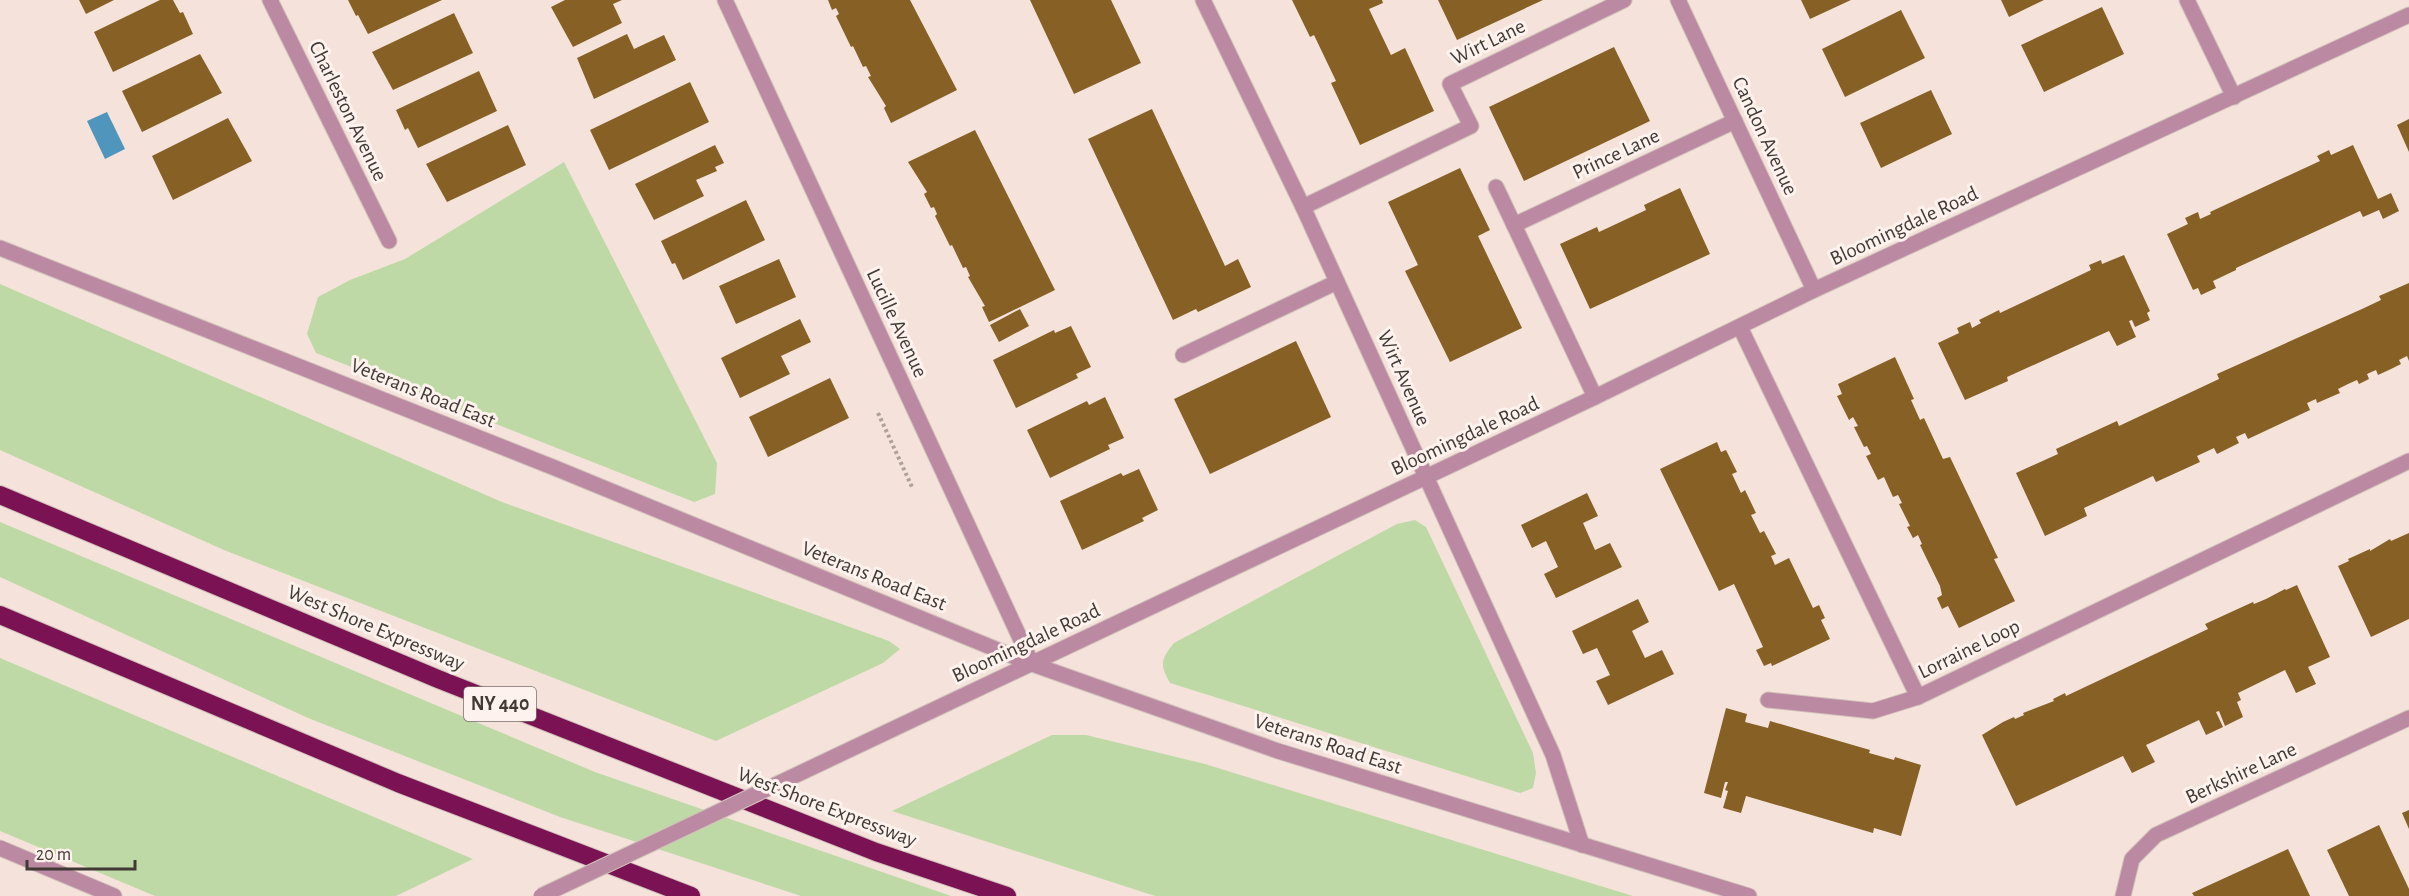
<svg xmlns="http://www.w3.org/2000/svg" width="2409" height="896" font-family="'Alegreya Sans',sans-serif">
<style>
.green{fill:#bed9a5}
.water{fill:#5095bb}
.building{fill:#866025}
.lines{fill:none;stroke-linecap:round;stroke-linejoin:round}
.minor-casing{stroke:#d1c1ba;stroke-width:17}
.highway-casing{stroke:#d1c1ba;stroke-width:20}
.path{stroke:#aea09a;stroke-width:4;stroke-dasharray:3 3;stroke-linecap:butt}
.minor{stroke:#bb8aa2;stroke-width:15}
.highway{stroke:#7a1253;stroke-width:18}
.minor-bridge-casing{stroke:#d1c1ba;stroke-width:17;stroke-linecap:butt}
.minor-bridge{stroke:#bb8aa2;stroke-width:15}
.labels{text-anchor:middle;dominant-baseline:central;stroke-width:6;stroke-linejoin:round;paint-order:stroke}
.shield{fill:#fdf2ed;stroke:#79706c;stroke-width:1.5}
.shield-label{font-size:20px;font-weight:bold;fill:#403935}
.street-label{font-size:21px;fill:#403935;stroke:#fdf2ed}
</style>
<rect width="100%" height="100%" fill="#f5e3db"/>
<g class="green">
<polygon points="564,162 717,463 715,494 694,502 316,353 307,334 318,297 350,280 405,259"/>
<polygon points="0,284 502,502 889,641 900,649 883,663 716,741 224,550 0,450"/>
<path d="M1415,520L1426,527L1533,753L1536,773L1533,788L1520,793L1170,683C1160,665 1160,660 1174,643L1397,524Z"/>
<polygon points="0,522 595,772 951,896 801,896 560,817 308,718 0,577"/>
<polygon points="0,658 473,859 396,896 155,896 0,831"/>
<polygon points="1052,735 1086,735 1205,764 1633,896 1155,896 892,811"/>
</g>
<polygon class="water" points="107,112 125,149 105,159 87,121"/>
<g class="building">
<polygon points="79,0 114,0 86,14"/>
<polygon points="160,0 173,0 180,13 183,12 193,34 113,72 94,32"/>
<polygon points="348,0 442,0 368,34 358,15 356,16"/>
<polygon points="565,0 622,0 613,4 622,23 573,47 551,7"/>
<polygon points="828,0 910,0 957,90 891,123 884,108 886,106 868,77 871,76 866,66 863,67 853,46 851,47 836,16 839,14 836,8 832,10"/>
<polygon points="1030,0 1111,0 1141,63 1074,94"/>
<polygon points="1292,0 1382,0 1383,3 1369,9 1391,55 1405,48 1434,111 1360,145 1331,83 1336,81 1314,35 1310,37"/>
<polygon points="1438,0 1543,0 1457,40"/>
<polygon points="1801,0 1851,0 1810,19"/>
<polygon points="2001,0 2044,0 2009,17"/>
<polygon points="2102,7 2124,54 2044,92 2021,45"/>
<polygon points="1901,10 1925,58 1845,97 1822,49"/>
<polygon points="454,13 473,53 393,90 372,52"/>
<polygon points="627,34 634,49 664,35 676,60 594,99 577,58"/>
<polygon points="1614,47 1650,121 1524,181 1489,107"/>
<polygon points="200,54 222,93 142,132 122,91"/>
<polygon points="479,71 497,111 418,148 408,128 405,130 396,110"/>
<polygon points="690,82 709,122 609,170 590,130"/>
<polygon points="1931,90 1952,134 1881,168 1860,123"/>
<polygon points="1152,109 1225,266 1238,259 1251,287 1198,312 1196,309 1173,320 1088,139"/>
<polygon points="228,118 252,161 173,200 152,156"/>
<polygon points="2409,119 2409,152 2397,125"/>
<polygon points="508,125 526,165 447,202 426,164"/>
<polygon points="975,130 1055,290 989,322 982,307 985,306 968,277 970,276 966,267 963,268 952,245 950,246 935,216 937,214 934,207 931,208 924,194 927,192 908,162"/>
<polygon points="715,145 724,163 715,167 717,171 696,180 704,196 654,220 635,184"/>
<polygon points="2353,145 2378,199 2391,193 2399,211 2383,219 2379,210 2363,217 2360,211 2236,268 2236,270 2213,281 2216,288 2201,295 2198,288 2193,290 2167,234 2188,224 2185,218 2198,212 2200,219 2211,214 2210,212 2320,161 2317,156 2329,150 2331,155"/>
<polygon points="1460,168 1490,230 1478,236 1522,328 1450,362 1405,271 1418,265 1388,202"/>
<polygon points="1680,188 1710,254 1590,309 1560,244 1597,227 1599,232 1646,210 1644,205"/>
<polygon points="746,200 765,240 683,280 675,263 672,264 661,241"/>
<polygon points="2124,255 2150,311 2147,313 2150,320 2135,327 2132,320 2129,321 2136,337 2117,346 2109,331 2007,377 2008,381 1965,400 1938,343 1959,333 1957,328 1970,322 1972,328 1981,323 1979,320 1999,310 2000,313 2091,270 2089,265 2101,260 2102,264"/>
<polygon points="779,259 796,297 736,324 719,286"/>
<polygon points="2409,283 2409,361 2407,356 2399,360 2401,364 2391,369 2378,375 2376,370 2367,374 2369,379 2359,384 2357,380 2348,384 2338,389 2340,393 2317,403 2316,399 2307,403 2310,410 2248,439 2245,433 2236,437 2239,443 2217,454 2214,448 2197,456 2200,462 2156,482 2153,476 2084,508 2087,516 2045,536 2016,473 2058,454 2056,449 2117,421 2119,426 2219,379 2217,374 2362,309 2381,300 2379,296"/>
<polygon points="1020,309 1029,326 999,342 990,325"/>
<polygon points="800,319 811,342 781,356 790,374 740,398 721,358"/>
<polygon points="1071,326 1091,367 1076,374 1078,378 1016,408 993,360 1054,330 1055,333"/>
<polygon points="1296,341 1331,417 1210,474 1174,399"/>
<polygon points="1895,357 1914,399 1911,400 1920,420 1924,418 1943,459 1950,457 1998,558 1994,559 2015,601 1959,628 1948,606 1942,609 1937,598 1942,595 1940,586 1920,545 1922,544 1918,535 1913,538 1907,527 1910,526 1899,504 1902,503 1898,495 1893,497 1884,477 1878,480 1866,456 1871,454 1867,446 1864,447 1854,427 1858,426 1853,417 1849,420 1837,396 1842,394 1838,384"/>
<polygon points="830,378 849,418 768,457 749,417"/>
<polygon points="1105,397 1124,438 1108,445 1110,449 1050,478 1027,430 1087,401 1089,405"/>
<polygon points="1717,442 1721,452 1726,450 1737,472 1732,474 1741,493 1745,490 1756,513 1751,515 1760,533 1764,531 1776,554 1771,556 1775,565 1789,558 1813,608 1819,605 1825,618 1821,620 1830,639 1772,666 1771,663 1764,666 1756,650 1763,647 1734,584 1719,591 1660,469"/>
<polygon points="1139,469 1158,510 1142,518 1144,521 1082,550 1060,501 1121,473 1123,476"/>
<polygon points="1587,493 1598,516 1583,523 1595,550 1610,543 1622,567 1556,598 1544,574 1558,567 1546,541 1532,548 1521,525"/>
<polygon points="2409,533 2409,619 2371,637 2338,566 2349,561 2348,559 2370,549 2370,551 2390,539 2391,541"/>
<polygon points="2297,585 2330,657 2308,667 2316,684 2296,693 2285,670 2238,693 2241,700 2237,702 2243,717 2225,726 2219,711 2216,712 2223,727 2206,735 2199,720 2146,745 2155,762 2132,773 2123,756 2016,806 1982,735 2003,722 2014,717 2015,719 2024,715 2023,713 2054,701 2053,699 2065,693 2066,696 2208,629 2205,624 2253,602 2254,604 2266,599 2285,589 2286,590"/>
<polygon points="1638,599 1649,622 1632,631 1645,658 1662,650 1674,674 1608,705 1596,681 1610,675 1597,648 1583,654 1572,631"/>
<polygon points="1726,708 1747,714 1745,722 1768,728 1770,721 1870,750 1869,753 1894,760 1895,757 1921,765 1901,836 1874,828 1873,833 1746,796 1741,813 1723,808 1728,791 1725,790 1728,782 1725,782 1721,798 1704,793"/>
<polygon points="2409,810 2409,829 2402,813"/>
<polygon points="2379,825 2409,889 2409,896 2349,896 2327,850"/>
<polygon points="2288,849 2310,896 2194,896 2192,893"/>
</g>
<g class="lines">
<defs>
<g id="minor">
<polyline points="270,0 389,241"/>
<polyline points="725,0 1032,664"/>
<polyline points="1203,0 1303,207 1553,755 1582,845"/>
<polyline points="1678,0 1814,290"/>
<polyline points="2187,0 2234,97"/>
<polyline points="1496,187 1514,225"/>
<polyline points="1303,207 1471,126 1450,84 1624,0"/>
<polyline points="0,248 555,468 1032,664 1278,751 1749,896"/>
<polyline points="1740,327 1918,697 2409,461"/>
<polyline points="1183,355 1337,282"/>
<polyline points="1595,397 1514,225 1735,121"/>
<polyline points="1768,700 1873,711 1918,697"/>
<polyline points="948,703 1595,397 1814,290 2409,15"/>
<polyline points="0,848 114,896"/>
<polyline points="2123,896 2132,859 2156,835 2409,718"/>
</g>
<g id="highway">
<polyline points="0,495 438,679 876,852 1007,896"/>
<polyline points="0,615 398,783 691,896"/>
</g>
</defs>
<use href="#minor" class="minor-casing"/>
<use href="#highway" class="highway-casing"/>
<polyline class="path" points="878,413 912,487"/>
<use href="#minor" class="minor"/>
<use href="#highway" class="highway"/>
<defs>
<polyline id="minor-bridge" points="541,896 948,703"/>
</defs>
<use href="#minor-bridge" class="minor-bridge-casing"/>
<use href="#minor-bridge" class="minor-bridge"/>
</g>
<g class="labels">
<rect class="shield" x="464" y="687" width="72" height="34" rx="4.5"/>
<g class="shield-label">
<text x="500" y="704">NY 440</text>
</g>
<g class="street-label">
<text transform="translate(1488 42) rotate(-26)">Wirt Lane</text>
<text transform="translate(348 111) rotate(64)">Charleston Avenue</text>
<text transform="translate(1765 136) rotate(65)">Candon Avenue</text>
<text transform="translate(1616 154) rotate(-25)">Prince Lane</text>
<text transform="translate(1904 226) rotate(-25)">Bloomingdale Road</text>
<text transform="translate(897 323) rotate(65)">Lucille Avenue</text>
<text transform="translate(1404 378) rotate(66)">Wirt Avenue</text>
<text transform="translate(423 393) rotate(22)">Veterans Road East</text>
<text transform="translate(1465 436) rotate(-25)">Bloomingdale Road</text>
<text transform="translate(874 576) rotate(22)">Veterans Road East</text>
<text transform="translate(376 628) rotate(23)">West Shore Expressway</text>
<text transform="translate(1026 643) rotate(-25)">Bloomingdale Road</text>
<text transform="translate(1969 649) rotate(-26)">Lorraine Loop</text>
<text transform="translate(1328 744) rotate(18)">Veterans Road East</text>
<text transform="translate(2241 773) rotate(-25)">Berkshire Lane</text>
<text transform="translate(827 807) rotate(21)">West Shore Expressway</text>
</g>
</g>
<path d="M27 860v9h108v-9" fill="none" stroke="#403935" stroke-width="3"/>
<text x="36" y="860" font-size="18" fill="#403935" stroke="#fdf2ed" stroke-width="4.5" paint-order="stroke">20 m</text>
</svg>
